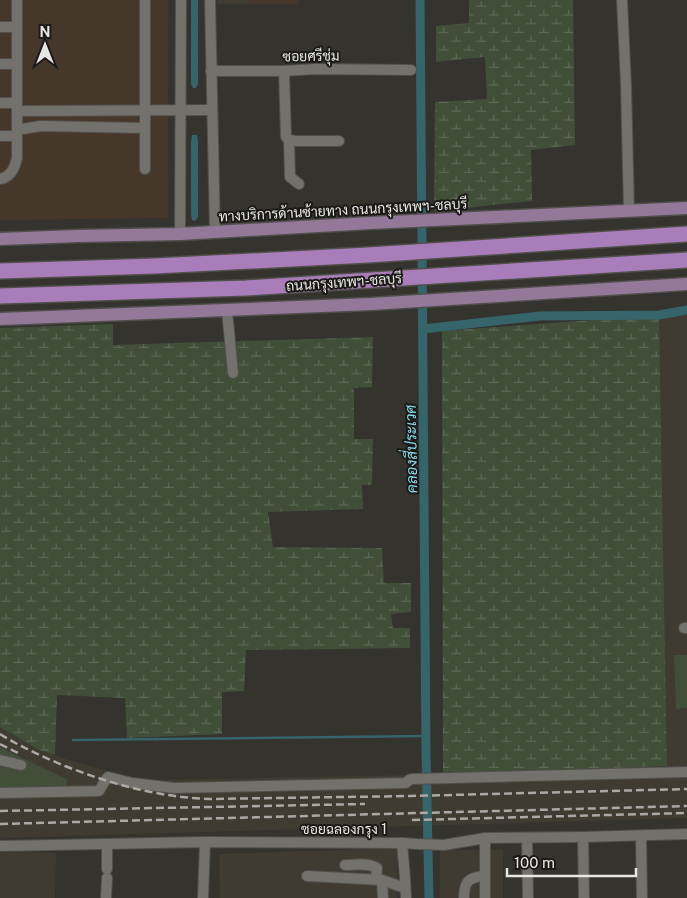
<svg xmlns="http://www.w3.org/2000/svg" width="687" height="898" font-family="'Public Sans',Sarabun,sans-serif">
<style>
.built{fill:#3f3b31}
.industrial{fill:#46372b}
.grass{fill:#414f38}
.wetland{fill:url(#wetland-marsh)}
.water{fill:url(#water-ripples)}
.lines{fill:none;stroke-linecap:round;stroke-linejoin:round}
.stream{stroke:#36646b;stroke-width:2.5}
.canal{stroke:#36646b;stroke-width:9}
.minor-casing{stroke:#514f4b;stroke-width:12}
.major-casing{stroke:#514f4b;stroke-width:15}
.highway-casing{stroke:#514f4b;stroke-width:18}
.minor{stroke:#72716b;stroke-width:10}
.major{stroke:#93789a;stroke-width:12}
.highway{stroke:#a97db9;stroke-width:15}
.rail{stroke:#aaa9a5;stroke-width:2.5;stroke-dasharray:8 4;stroke-linecap:butt}
.labels{text-anchor:middle;dominant-baseline:central;stroke-width:4;stroke-linejoin:round;paint-order:stroke}
.street-label{font-size:14px;fill:#e6e6e3;stroke:#1b1a18}
.water-label{font-size:15px;font-style:italic;fill:#89dae7;stroke:#1b1a18}
</style>
<defs>
<pattern id="wetland-marsh" width="20" height="14" patternUnits="userSpaceOnUse" patternTransform="scale(1.25)"><rect width="20" height="14" fill="#414f38"/><path d="M1 5h8M5 5V1M11 12h8M15 12V8" fill="none" stroke="#5c6855"/></pattern>
<pattern id="water-ripples" width="26" height="14" patternUnits="userSpaceOnUse" patternTransform="scale(1.25)"><rect width="26" height="14" fill="#36646b"/><path d="M2 4q2-2 4 0t4 0M15 11q2-2 4 0t4 0" fill="none" stroke="#537a80"/></pattern>
</defs>
<rect width="100%" height="100%" fill="#34332e"/>
<g class="built">
<rect x="217" y="0" width="34" height="4"/>
<polygon points="659,315 687,315 687,818 0,838 0,727 37,749 66,759 110,772 150,780 411,775 667,766"/>
<polygon points="397,848 397,898 220,898 219,854"/>
<rect x="440" y="850" width="63" height="48"/>
<polygon points="0,852 56,853 55,898 0,898"/>
</g>
<g class="industrial">
<polygon points="0,0 168,0 168,218 0,220"/>
<rect x="251" y="0" width="48" height="4"/>
</g>
<g class="grass">
<polygon points="674,655 687,655 687,708 676,709"/>
<polygon points="0,747 68,780 64,791 0,792"/>
</g>
<g class="wetland">
<polygon points="469,0 573,0 575,145 531,150 532,201 434,211 435,102 487,99 485,57 436,62 436,26 469,23"/>
<polygon points="659,315 667,766 443,774 442,331"/>
<polygon points="113,324 113,345 373,337 372,387 354,388 354,439 373,439 372,485 362,485 363,509 268,512 273,547 382,548 384,583 411,583 411,612 391,614 393,628 410,628 410,648 246,650 244,691 222,692 222,734 127,738 125,698 57,695 55,755 37,749 0,727 0,328"/>
</g>
<g class="water">
<polygon points="191,0 198,0 198,84 196,88 193,88 191,84"/>
<polygon points="192,135 197,135 198,141 198,217 195,221 192,220 191,215 191,142"/>
</g>
<g class="lines">
<polyline class="stream" points="73,740 426,736"/>
<g class="canal">
<polyline points="420,0 426,751 429,898"/>
<polyline points="423,329 540,316 659,315 687,310"/>
</g>
<defs>
<g id="minor">
<polyline points="210,0 215,232"/>
<polyline points="622,0 626,85 629,211"/>
<polyline points="0,27 17,27"/>
<polyline points="0,64 17,64"/>
<polyline points="211,71 284,71 315,69 411,70"/>
<polyline points="284,71 286,137 289,140 295,141 339,141"/>
<polyline points="0,103 17,103"/>
<polyline points="17,111 212,110"/>
<polyline points="17,130 40,126 145,128"/>
<polyline points="0,136 17,136"/>
<polyline points="289,140 290,177 299,184"/>
<polyline points="145,169 145,0"/>
<path d="M0,179C11,177 15,168 17,158V0"/>
<polyline points="180,234 181,0"/>
<polyline points="227,311 233,373"/>
<polyline points="684,628 687,628"/>
<polyline points="0,760 21,765"/>
<polyline points="0,793 99,791 105,781 108,777 132,783 174,788 406,783 409,780 412,779 687,772"/>
<polyline points="641,836 642,898"/>
<polyline points="583,837 584,898"/>
<polyline points="527,838 528,898"/>
<polyline points="402,843 405,878 406,898"/>
<polyline points="107,844 107,869"/>
<polyline points="0,846 205,842 402,843 417,844 444,845 485,838 583,837 687,834"/>
<path d="M345,865C355,865 368,862 377,868L376,879"/>
<polyline points="307,876 382,880 405,888"/>
<polyline points="382,880 383,898"/>
<polyline points="106,898 107,878"/>
<polyline points="203,898 205,842"/>
<path d="M464,898C464,881 469,877 485,876"/>
<polyline points="485,898 485,838"/>
</g>
<g id="major">
<polyline points="0,239 77,236 180,234 370,223 687,208"/>
<polyline points="0,319 371,304 687,284"/>
</g>
<g id="highway">
<polyline points="0,271 155,266 368,255 687,234"/>
<polyline points="0,296 246,288 687,260"/>
</g>
</defs>
<use href="#minor" class="minor-casing"/>
<use href="#major" class="major-casing"/>
<use href="#highway" class="highway-casing"/>
<use href="#minor" class="minor"/>
<use href="#major" class="major"/>
<use href="#highway" class="highway"/>
<g class="rail">
<path d="M0,734C21,747 43,757 65,766C114,785 158,797 210,799L410,796L687,789"/>
<polyline points="0,744 18,753"/>
<polyline points="0,811 365,804"/>
<polyline points="412,820 687,813"/>
<polyline points="0,824 687,806"/>
</g>
</g>
<g class="labels">
<g class="street-label">
<text transform="translate(311 56) rotate(-1)">ซอยศรีชุ่ม</text>
<text transform="translate(343 210) rotate(-3)">ทางบริการด้านซ้ายทาง ถนนกรุงเทพฯ-ชลบุรี</text>
<text transform="translate(344 282) rotate(-4)">ถนนกรุงเทพฯ-ชลบุรี</text>
<text x="344" y="829">ซอยฉลองกรุง 1</text>
</g>
<g class="water-label">
<text transform="translate(411 449) rotate(-91)">คลองสี่ประเวศ</text>
</g>
</g>
<g transform="translate(45 45)" stroke="#1b1a18" stroke-width="4" paint-order="stroke">
<path d="M0-4L9 19L0 12L-9 19Z" fill="#e6e6e3"/>
<text y="-8" font-size="14" font-weight="bold" text-anchor="middle" fill="#e6e6e3">N</text>
</g>
<path d="M507 868v8h129v-8" fill="none" stroke="#e6e6e3" stroke-width="2.5"/>
<text x="514" y="868" font-size="15" fill="#e6e6e3" stroke="#1b1a18" stroke-width="4" paint-order="stroke">100 m</text>
</svg>
